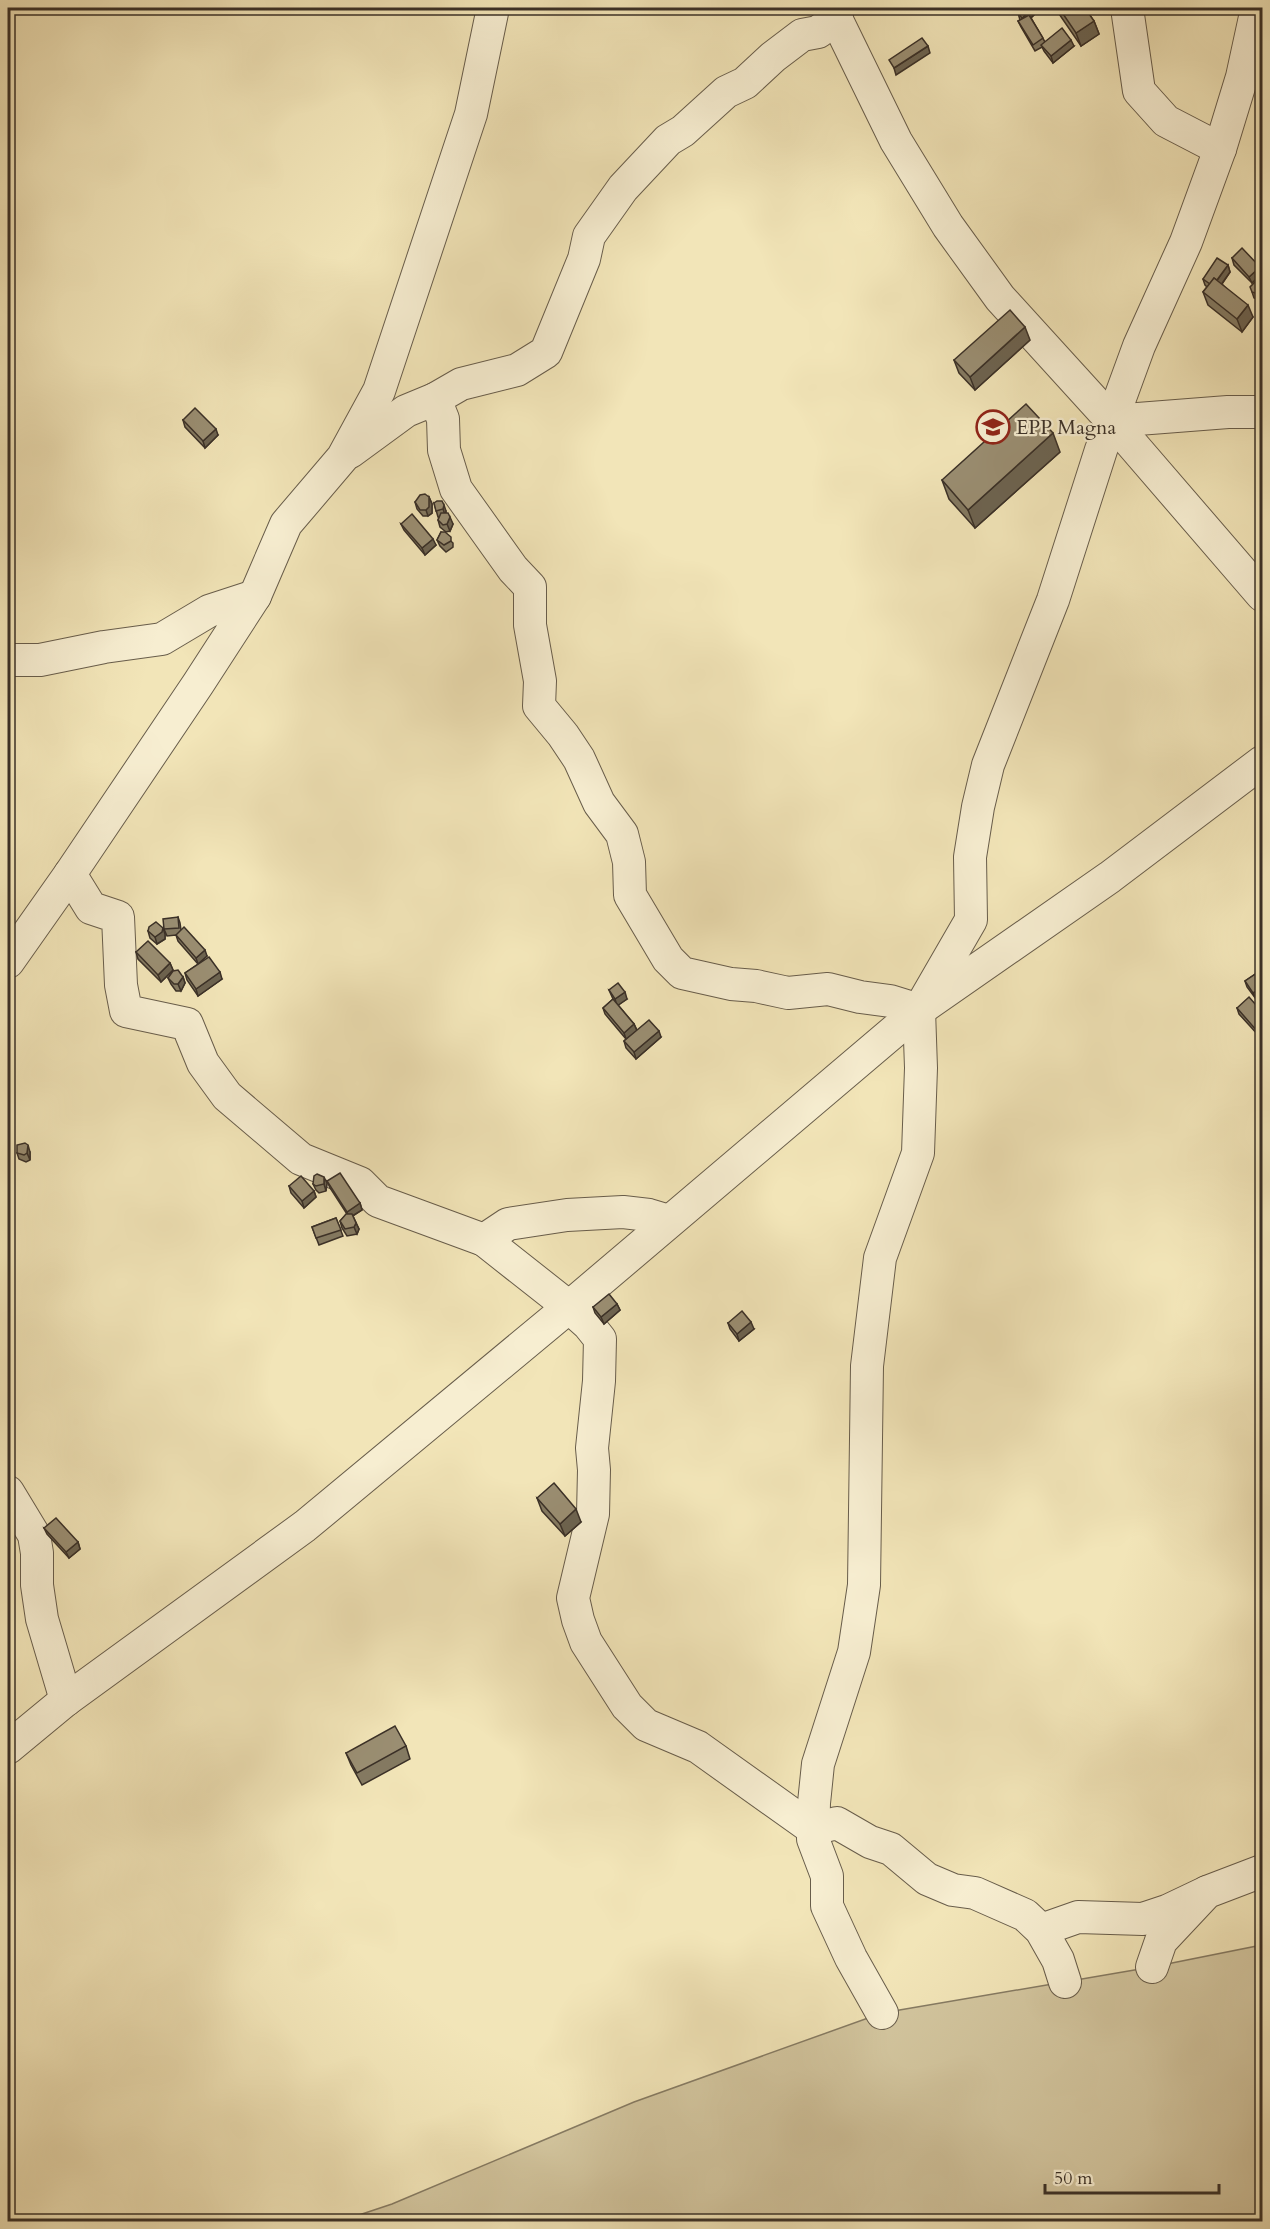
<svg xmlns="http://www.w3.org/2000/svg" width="1270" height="2229" font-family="Cardo,serif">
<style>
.green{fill:#d3c69f;stroke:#867b63;stroke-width:1.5}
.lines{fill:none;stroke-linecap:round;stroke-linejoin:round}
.minor-casing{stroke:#685d4b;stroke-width:34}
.minor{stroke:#f7eed1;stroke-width:32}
.wall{fill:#847a62;stroke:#3a3027;stroke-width:1.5}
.shaded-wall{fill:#6c6350;stroke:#3a3027;stroke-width:1.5}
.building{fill:#9a8e72;stroke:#3a3027;stroke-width:1.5}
.labels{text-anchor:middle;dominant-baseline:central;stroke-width:4.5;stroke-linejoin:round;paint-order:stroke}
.poi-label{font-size:20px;fill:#3a3027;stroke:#f7eed1;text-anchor:start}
</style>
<rect width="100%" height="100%" fill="#f2e5b8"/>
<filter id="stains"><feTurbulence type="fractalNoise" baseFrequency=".00333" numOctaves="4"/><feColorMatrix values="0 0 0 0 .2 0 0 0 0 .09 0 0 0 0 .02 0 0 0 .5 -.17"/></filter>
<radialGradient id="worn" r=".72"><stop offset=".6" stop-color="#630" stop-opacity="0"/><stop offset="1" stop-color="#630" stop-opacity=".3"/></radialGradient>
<polygon class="green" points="1262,1945 1262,2221 338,2222 392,2204 634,2102 882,2013 1152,1967"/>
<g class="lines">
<defs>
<g id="minor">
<polyline points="831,8 896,141 948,226 1000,298 1112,421 1262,595"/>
<polyline points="1127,8 1139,91 1166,121 1220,149"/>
<polyline points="435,399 461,384 517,370 546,352 584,259 589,236 623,188 668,140 683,131 726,92 745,83 773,57 802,35 818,32 837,18"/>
<polyline points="1112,421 1228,412 1262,412"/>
<polyline points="350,452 406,411 435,399 443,419 444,450 456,489 513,569 530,587 530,625 540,681 539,706 563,735 579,759 599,803 622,834 629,862 630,895 668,959 682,973 731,984 756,986 788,993 828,989 860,997 890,1001 919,1010"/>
<polyline points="8,660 40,660 104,647 162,639 209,611 255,596"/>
<polyline points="70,874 91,908 118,917 121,985 126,1011 187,1024 203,1063 227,1096 301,1159 360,1183 378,1201 484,1240 569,1307 588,1324 600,1339 599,1381 592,1448 594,1470 593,1514 573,1598 578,1620 586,1642 627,1706 646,1725 698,1747 813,1829 837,1823 870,1842 891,1849 927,1879 953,1890 975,1893 1025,1915 1041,1930 1058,1960 1065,1982"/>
<polyline points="8,962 70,874 198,684 255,596 286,524 343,457 379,391 471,114 493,8"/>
<polyline points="484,1240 508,1224 567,1215 623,1212 649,1215 669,1221"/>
<polyline points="8,1492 34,1535 37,1553 37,1585 42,1619 66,1700"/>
<polyline points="8,1748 66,1700 305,1526 569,1307 919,1010 1110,877 1262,762"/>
<polyline points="1041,1930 1078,1917 1143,1919 1167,1911 1207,1892"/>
<polyline points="1152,1967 1161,1941 1207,1892 1262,1871"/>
<polyline points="882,2013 851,1958 827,1906 827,1876 813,1839 814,1803 818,1764 854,1652 864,1585 867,1366 880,1258 918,1153 921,1068 919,1010 971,920 970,857 978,807 988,765 1053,600 1101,450 1139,346 1186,242 1220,149 1242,77 1257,8"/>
</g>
</defs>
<use href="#minor" class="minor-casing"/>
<use href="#minor" class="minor"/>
</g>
<g class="wall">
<polygon points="1055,8 1085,8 1094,21 1099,34 1081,46"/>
<polygon points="1018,13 1036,13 1031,18 1045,42 1074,46 1053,63 1044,51 1042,47 1035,51 1021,27 1018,21 1020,20"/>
<polygon points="1232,258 1260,267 1262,273 1252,283 1234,265"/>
<polygon points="1228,265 1230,272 1222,284 1253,317 1242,332 1208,305 1203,292 1207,287 1205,285 1203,279"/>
<polygon points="1260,281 1262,301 1254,298 1252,292"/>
<polygon points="1030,340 975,390 959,373 954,360"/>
<polygon points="183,420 218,435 205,448 185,427"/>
<polygon points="1060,452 975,528 949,499 942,480"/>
<polygon points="429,497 432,504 432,513 428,516 423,516 417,509 415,502"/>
<polygon points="434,503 446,511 446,513 453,524 450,531 446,532 440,527 438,520 439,517 438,517"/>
<polygon points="401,524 436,545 425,555 404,530"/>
<polygon points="441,532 453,543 453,547 446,552 440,546 437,540"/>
<polygon points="178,917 180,923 181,930 207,956 198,964 222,979 198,996 187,980 185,973 198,964 178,941 176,935 167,936 164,929"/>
<polygon points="148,931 165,934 165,939 157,944 150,938"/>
<polygon points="136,952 170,963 173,970 161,982 138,959"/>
<polygon points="1263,969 1256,999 1247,987 1245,981"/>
<polygon points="183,977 185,983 181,991 176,991 171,984 168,978"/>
<polygon points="609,990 627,999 618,1005 634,1024 637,1030 661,1037 636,1059 626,1048 624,1041 626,1039 605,1014 603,1008 613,999"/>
<polygon points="1237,1008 1263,1013 1263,1040 1262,1036 1260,1037 1239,1014"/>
<polygon points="30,1152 30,1160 26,1162 19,1159 17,1153"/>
<polygon points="327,1181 360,1203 362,1210 353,1216 359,1229 357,1234 347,1236 342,1228 340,1221 347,1214 330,1188"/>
<polygon points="327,1183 326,1191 319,1193 316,1190 313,1184"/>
<polygon points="289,1186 314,1191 316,1197 304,1208 291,1193"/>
<polygon points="336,1218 343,1236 319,1245 312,1227"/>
<polygon points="617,1304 620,1310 604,1324 595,1313 593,1307"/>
<polygon points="728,1323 754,1329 739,1341 730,1329"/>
<polygon points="537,1498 581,1522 565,1536 542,1511"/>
<polygon points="44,1528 78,1542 80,1549 69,1558 47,1534"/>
<polygon points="406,1746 410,1759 362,1785 351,1765 346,1753"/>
</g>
<g class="shaded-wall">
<polygon points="1033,8 1036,13 1024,24 1022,18"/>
<polygon points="1039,8 1048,8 1041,13"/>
<polygon points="1094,21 1099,34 1081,46 1076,33"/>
<polygon points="1071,40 1074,46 1053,63 1051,56"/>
<polygon points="928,46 930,53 896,75 894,68"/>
<polygon points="1228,265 1230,272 1216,292 1213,286"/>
<polygon points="1260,267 1262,273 1252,283 1249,277"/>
<polygon points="1263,292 1262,301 1260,295"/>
<polygon points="1248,305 1253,317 1242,332 1237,319"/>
<polygon points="1025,327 1030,340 975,390 970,377"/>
<polygon points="216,429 218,435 205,448 203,441"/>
<polygon points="1053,433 1060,452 975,528 968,510"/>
<polygon points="429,497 432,504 432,513 428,516 426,510"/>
<polygon points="444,505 446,511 445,515 443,509"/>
<polygon points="450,517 453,524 450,531 447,524"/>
<polygon points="433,539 436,545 425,555 422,548"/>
<polygon points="163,928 165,934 165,939 157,944 155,937"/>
<polygon points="205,950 207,956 198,964 196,958"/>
<polygon points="170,963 173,970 161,982 158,975"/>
<polygon points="220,972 222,979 198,996 196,989"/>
<polygon points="183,977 185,983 181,991 178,984"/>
<polygon points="1263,987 1263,995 1256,999 1253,993"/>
<polygon points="625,992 627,999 617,1006 615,999"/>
<polygon points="634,1024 637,1031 626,1039 624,1033"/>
<polygon points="1263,1026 1263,1035 1260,1037 1257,1031"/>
<polygon points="659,1031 661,1037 636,1059 634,1052"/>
<polygon points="28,1145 30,1152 30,1160 27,1153"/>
<polygon points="9,1161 12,1168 8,1172 8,1163"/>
<polygon points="324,1177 327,1183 326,1191 324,1184"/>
<polygon points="314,1191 316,1197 304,1208 302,1201"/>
<polygon points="360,1203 362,1210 349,1218 347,1212"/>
<polygon points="356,1223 359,1229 357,1234 354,1227"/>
<polygon points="617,1304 620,1310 604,1324 601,1317"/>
<polygon points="751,1322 754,1329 739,1341 737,1334"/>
<polygon points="576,1509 581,1522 565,1536 560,1524"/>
<polygon points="78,1542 80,1549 69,1558 66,1552"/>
</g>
<g class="building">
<polygon points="1024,8 1033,8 1022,18 1018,13"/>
<polygon points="1059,8 1085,8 1094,21 1076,33"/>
<polygon points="1029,15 1043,38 1033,45 1018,21"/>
<polygon points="1062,28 1071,40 1051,56 1041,45"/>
<polygon points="922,38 928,46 894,68 889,60"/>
<polygon points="1242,248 1260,267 1249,277 1232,258"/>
<polygon points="1217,258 1228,265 1217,280 1214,278 1210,284 1203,279"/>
<polygon points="1214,278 1248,305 1237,319 1203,292"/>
<polygon points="1260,281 1263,284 1263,292 1260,295 1252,292 1250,287 1255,282"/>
<polygon points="1010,310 1025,327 970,377 954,360"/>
<polygon points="1026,404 1053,433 968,510 942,480"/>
<polygon points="195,408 216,429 203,441 183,420"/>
<polygon points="425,494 429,497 429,507 426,510 420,510 415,502 420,495"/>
<polygon points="437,501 442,501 444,505 443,509 436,511 434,503"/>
<polygon points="441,513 448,513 450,517 447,524 443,525 438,520"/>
<polygon points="412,514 433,539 422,548 401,524"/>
<polygon points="441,532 445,532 451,537 451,541 444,545 437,540"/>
<polygon points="178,917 179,928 164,929 163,919"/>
<polygon points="156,922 163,928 162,932 155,937 148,931 149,927"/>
<polygon points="184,927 205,950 196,958 176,935"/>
<polygon points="148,941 170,963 158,975 136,952"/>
<polygon points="209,957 220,972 196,989 185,973"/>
<polygon points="1263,969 1263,987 1253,993 1245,981"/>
<polygon points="178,970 183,977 178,984 174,984 168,978 173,971"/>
<polygon points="618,983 625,992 615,999 609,990"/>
<polygon points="1249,997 1263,1013 1263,1026 1257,1031 1237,1008"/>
<polygon points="613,999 634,1024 624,1033 603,1008"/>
<polygon points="649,1020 659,1031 634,1052 624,1041"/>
<polygon points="25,1143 28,1145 27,1153 24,1155 17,1153 17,1145"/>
<polygon points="340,1173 360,1203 347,1212 327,1181"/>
<polygon points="317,1174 324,1177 324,1184 316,1186 313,1184 314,1176"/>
<polygon points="301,1176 314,1191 302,1201 289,1186"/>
<polygon points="346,1214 352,1214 356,1223 354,1227 345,1229 340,1221"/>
<polygon points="336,1218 341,1230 316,1238 312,1227"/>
<polygon points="609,1294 617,1304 601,1317 593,1307"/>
<polygon points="742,1311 751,1322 737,1334 728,1323"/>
<polygon points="554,1483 576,1509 560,1524 537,1498"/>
<polygon points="56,1518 78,1542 66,1552 44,1528"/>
<polygon points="395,1726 406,1746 357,1773 346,1753"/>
</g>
<defs>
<symbol id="school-ring" viewBox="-11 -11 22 22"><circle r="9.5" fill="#f7eed1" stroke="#8f2418" stroke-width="1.5"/><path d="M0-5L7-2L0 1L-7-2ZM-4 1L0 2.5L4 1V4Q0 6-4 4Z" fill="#8f2418"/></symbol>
</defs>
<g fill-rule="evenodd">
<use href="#school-ring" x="974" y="408" width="38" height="38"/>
</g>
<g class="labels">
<g class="poi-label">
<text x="1016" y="427">EPP Magna</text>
</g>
</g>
<rect width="1270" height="2229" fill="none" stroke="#f2e5b8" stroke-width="30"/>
<rect x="9" y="9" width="1252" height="2211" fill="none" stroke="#3a3027" stroke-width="3"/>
<rect x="15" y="15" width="1240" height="2199" fill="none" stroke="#3a3027" stroke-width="1.5"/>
<path d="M1045 2184v9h174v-9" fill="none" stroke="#3a3027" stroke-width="3"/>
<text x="1054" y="2184" font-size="18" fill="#3a3027" stroke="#f7eed1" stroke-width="4.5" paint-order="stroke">50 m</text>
<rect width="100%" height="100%" filter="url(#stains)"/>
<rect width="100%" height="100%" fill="url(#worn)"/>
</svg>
